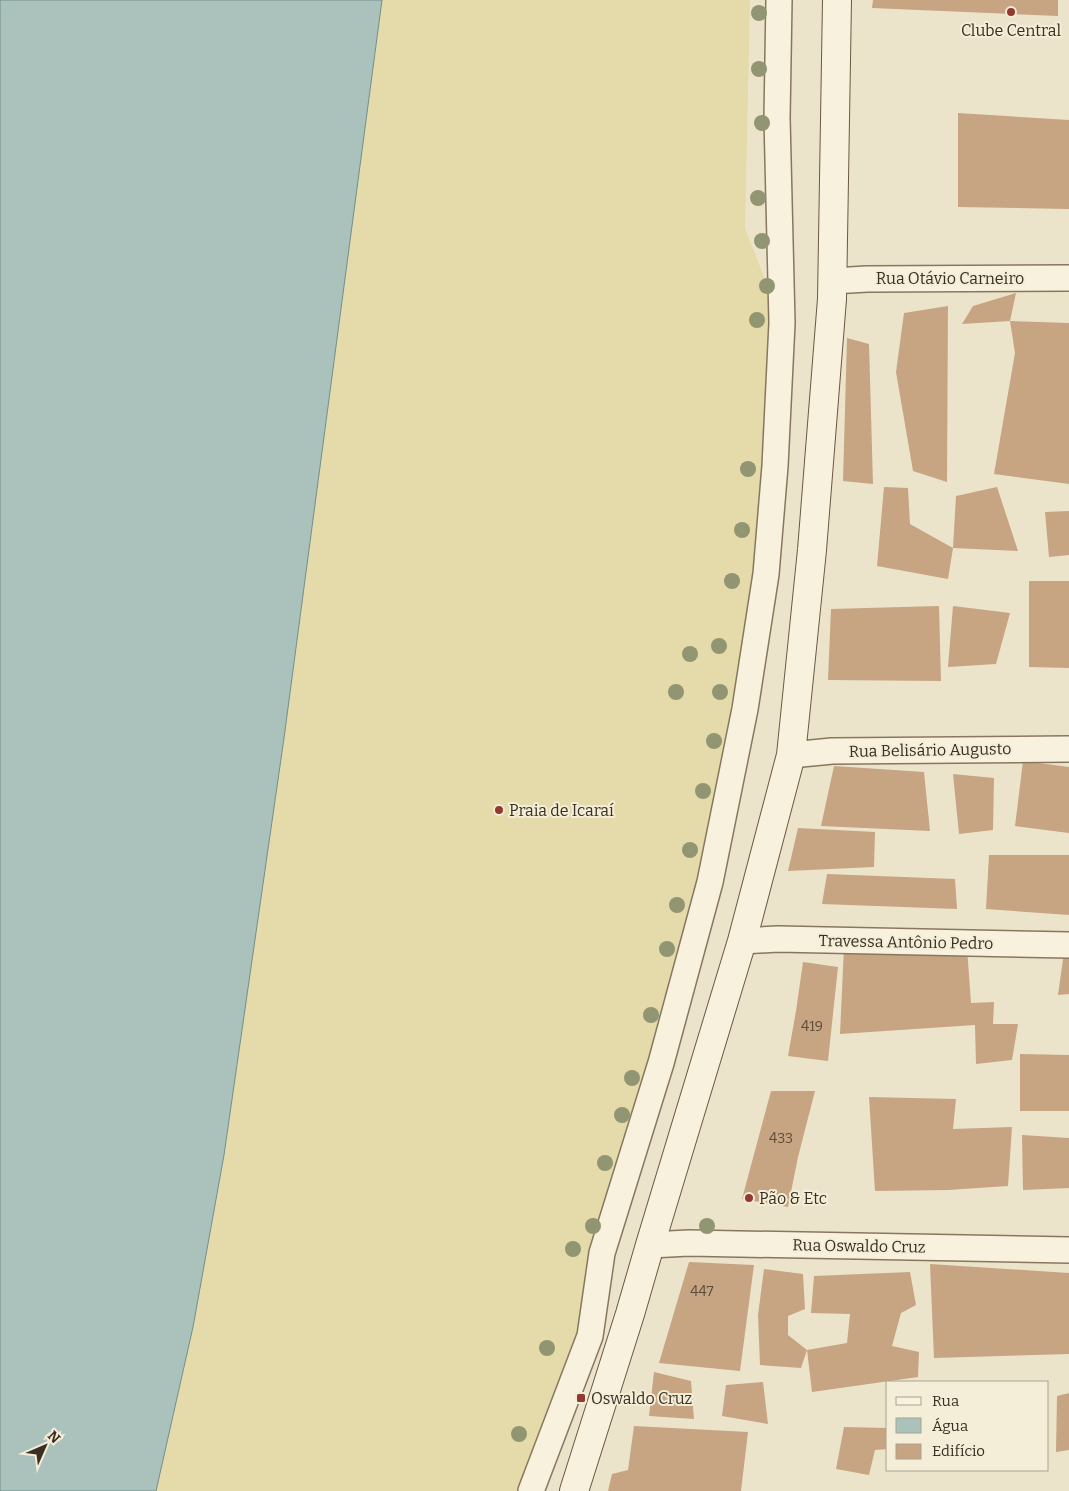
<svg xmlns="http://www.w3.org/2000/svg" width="1069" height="1491" font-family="Bitter,serif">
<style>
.sand{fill:#e5daa9}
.water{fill:#aac1bc;stroke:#718f8a}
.building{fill:#c7a482}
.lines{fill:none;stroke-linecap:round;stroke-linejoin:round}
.street-casing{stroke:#88775f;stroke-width:28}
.secondary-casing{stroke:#6a5942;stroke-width:30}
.street{stroke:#f7f1dd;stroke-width:25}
.secondary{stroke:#f7f1dd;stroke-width:28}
.tree{fill:#919572}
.poi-dot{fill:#923933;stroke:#f4eed9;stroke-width:2}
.labels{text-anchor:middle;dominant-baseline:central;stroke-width:4;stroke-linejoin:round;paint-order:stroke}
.number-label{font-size:14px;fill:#5c4c3a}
.poi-label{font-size:16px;fill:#392f22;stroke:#f4eed9;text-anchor:start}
.street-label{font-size:16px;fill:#392f22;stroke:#f4eed9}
</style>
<rect width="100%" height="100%" fill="#ece4ca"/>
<polygon class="sand" points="382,0 750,0 745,228 782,323 766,574 661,1063 531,1491 156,1491 193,1327 224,1155 284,738"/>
<polygon class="water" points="0,0 382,0 284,738 224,1155 193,1327 156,1491 0,1491"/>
<g class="building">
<polygon points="873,0 1058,0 1058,16 872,8"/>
<polygon points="958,113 1069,120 1069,209 958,207"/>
<polygon points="1016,293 1010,321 962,324 973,306"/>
<polygon points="948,306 947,482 913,471 896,372 904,313"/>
<polygon points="1010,321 1069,323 1069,484 994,474 1015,353"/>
<polygon points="847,338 869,344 873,484 843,481"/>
<polygon points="884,487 908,488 910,524 953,548 948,579 877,566"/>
<polygon points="997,487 1018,551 953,548 956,496"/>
<polygon points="1069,511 1069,555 1049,557 1045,512"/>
<polygon points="1029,581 1069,581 1069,668 1029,667"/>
<polygon points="939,606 941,681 828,680 831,609"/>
<polygon points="953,606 1010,613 996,664 948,667"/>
<polygon points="1023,761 1069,767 1069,833 1015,826"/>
<polygon points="834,766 924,772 930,831 821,826"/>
<polygon points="953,774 994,778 993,830 959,834"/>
<polygon points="798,828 875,832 874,867 788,871"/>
<polygon points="989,855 1069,855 1069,915 986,909"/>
<polygon points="827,874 955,879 957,909 822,904"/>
<polygon points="844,947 967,948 971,1003 994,1002 993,1024 1018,1024 1012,1060 976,1064 975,1025 840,1034"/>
<polygon points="1064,952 1069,952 1069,994 1058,995"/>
<polygon points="803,962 838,967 828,1061 788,1056 796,1011"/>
<polygon points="1020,1054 1069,1055 1069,1111 1020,1111"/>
<polygon points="771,1091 815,1091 798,1157 788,1207 742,1199"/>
<polygon points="869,1097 956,1099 953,1129 1012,1127 1008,1186 948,1190 875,1191"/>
<polygon points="1022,1135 1069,1138 1069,1188 1023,1190"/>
<polygon points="689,1262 754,1265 740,1371 659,1363"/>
<polygon points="930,1264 1069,1273 1069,1354 934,1358"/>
<polygon points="764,1269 803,1274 805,1309 788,1316 788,1335 807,1350 801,1368 760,1365 758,1315"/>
<polygon points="910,1272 916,1305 901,1313 892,1346 919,1352 918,1377 812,1392 807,1350 847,1343 850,1314 811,1313 814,1276"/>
<polygon points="654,1372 691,1381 694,1419 649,1416"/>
<polygon points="763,1382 768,1424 722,1416 726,1385"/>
<polygon points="1069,1393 1069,1450 1056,1452 1057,1396"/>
<polygon points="634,1426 748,1432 741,1491 608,1491 612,1474 628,1470"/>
<polygon points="844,1427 888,1428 888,1449 875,1450 869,1475 836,1469"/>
</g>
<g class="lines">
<defs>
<g id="street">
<polyline points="832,281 867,279 1069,278"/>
<polyline points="791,755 832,751 1069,749"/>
<polyline points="742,941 778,939 1069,945"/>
<polyline points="650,1245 689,1243 1069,1250"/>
<polyline points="531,1491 590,1336 602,1253 661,1063 710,882 745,709 766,574 775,466 782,323 777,118 779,0"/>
</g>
<polyline id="secondary" points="574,1491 630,1314 650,1245 742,941 791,755 812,550 832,299 837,0"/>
</defs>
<use href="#street" class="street-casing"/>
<use href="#secondary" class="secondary-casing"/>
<use href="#street" class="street"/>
<use href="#secondary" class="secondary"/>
</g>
<g class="tree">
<circle cx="759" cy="13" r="8"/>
<circle cx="759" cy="69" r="8"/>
<circle cx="762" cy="123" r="8"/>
<circle cx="758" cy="198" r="8"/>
<circle cx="762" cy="241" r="8"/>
<circle cx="767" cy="286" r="8"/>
<circle cx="757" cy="320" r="8"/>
<circle cx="748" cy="469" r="8"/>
<circle cx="742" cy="530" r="8"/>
<circle cx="732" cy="581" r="8"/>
<circle cx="719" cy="646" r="8"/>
<circle cx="690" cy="654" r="8"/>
<circle cx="676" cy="692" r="8"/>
<circle cx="720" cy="692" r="8"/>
<circle cx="714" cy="741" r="8"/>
<circle cx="703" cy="791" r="8"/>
<circle cx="690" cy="850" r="8"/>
<circle cx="677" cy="905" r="8"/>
<circle cx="667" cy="949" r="8"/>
<circle cx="651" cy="1015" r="8"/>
<circle cx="632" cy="1078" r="8"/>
<circle cx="622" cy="1115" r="8"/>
<circle cx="605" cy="1163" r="8"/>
<circle cx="593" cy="1226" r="8"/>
<circle cx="707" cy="1226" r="8"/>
<circle cx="573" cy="1249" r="8"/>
<circle cx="547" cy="1348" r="8"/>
<circle cx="519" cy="1434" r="8"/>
</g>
<g class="poi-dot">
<circle cx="1011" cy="12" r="5"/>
<circle cx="499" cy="810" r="5"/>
<circle cx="749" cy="1198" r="5"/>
<rect x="576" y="1393" width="10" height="10" rx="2.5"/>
</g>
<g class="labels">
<g class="number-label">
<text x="812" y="1026">419</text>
<text x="781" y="1138">433</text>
<text x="702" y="1291">447</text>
</g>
<g class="poi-label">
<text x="1011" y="30" text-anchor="middle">Clube Central</text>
<text x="509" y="810">Praia de Icaraí</text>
<text x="759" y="1198">Pão &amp; Etc</text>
<text x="591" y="1398">Oswaldo Cruz</text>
</g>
<g class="street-label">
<text x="950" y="278">Rua Otávio Carneiro</text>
<text transform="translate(930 750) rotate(-1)">Rua Belisário Augusto</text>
<text transform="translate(906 942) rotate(1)">Travessa Antônio Pedro</text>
<text transform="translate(859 1246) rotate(1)">Rua Oswaldo Cruz</text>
</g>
</g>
<rect x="886" y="1381" width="162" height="90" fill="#f4eed9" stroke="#a9a290"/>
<rect x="896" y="1397" width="25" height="8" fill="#f7f1dd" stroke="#a9a290"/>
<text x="932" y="1406" font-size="15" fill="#392f22">Rua</text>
<rect x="896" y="1418" width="25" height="15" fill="#aac1bc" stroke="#a9a290"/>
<text x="932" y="1431" font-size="15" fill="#392f22">Água</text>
<rect x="896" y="1444" width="25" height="15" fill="#c7a482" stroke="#a9a290"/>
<text x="932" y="1456" font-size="15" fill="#392f22">Edifício</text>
<g transform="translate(45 1446) rotate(45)" stroke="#f4eed9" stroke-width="4" paint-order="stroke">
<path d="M0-4L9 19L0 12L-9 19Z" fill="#392f22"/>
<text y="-8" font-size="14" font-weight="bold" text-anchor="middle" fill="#392f22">N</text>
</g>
</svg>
